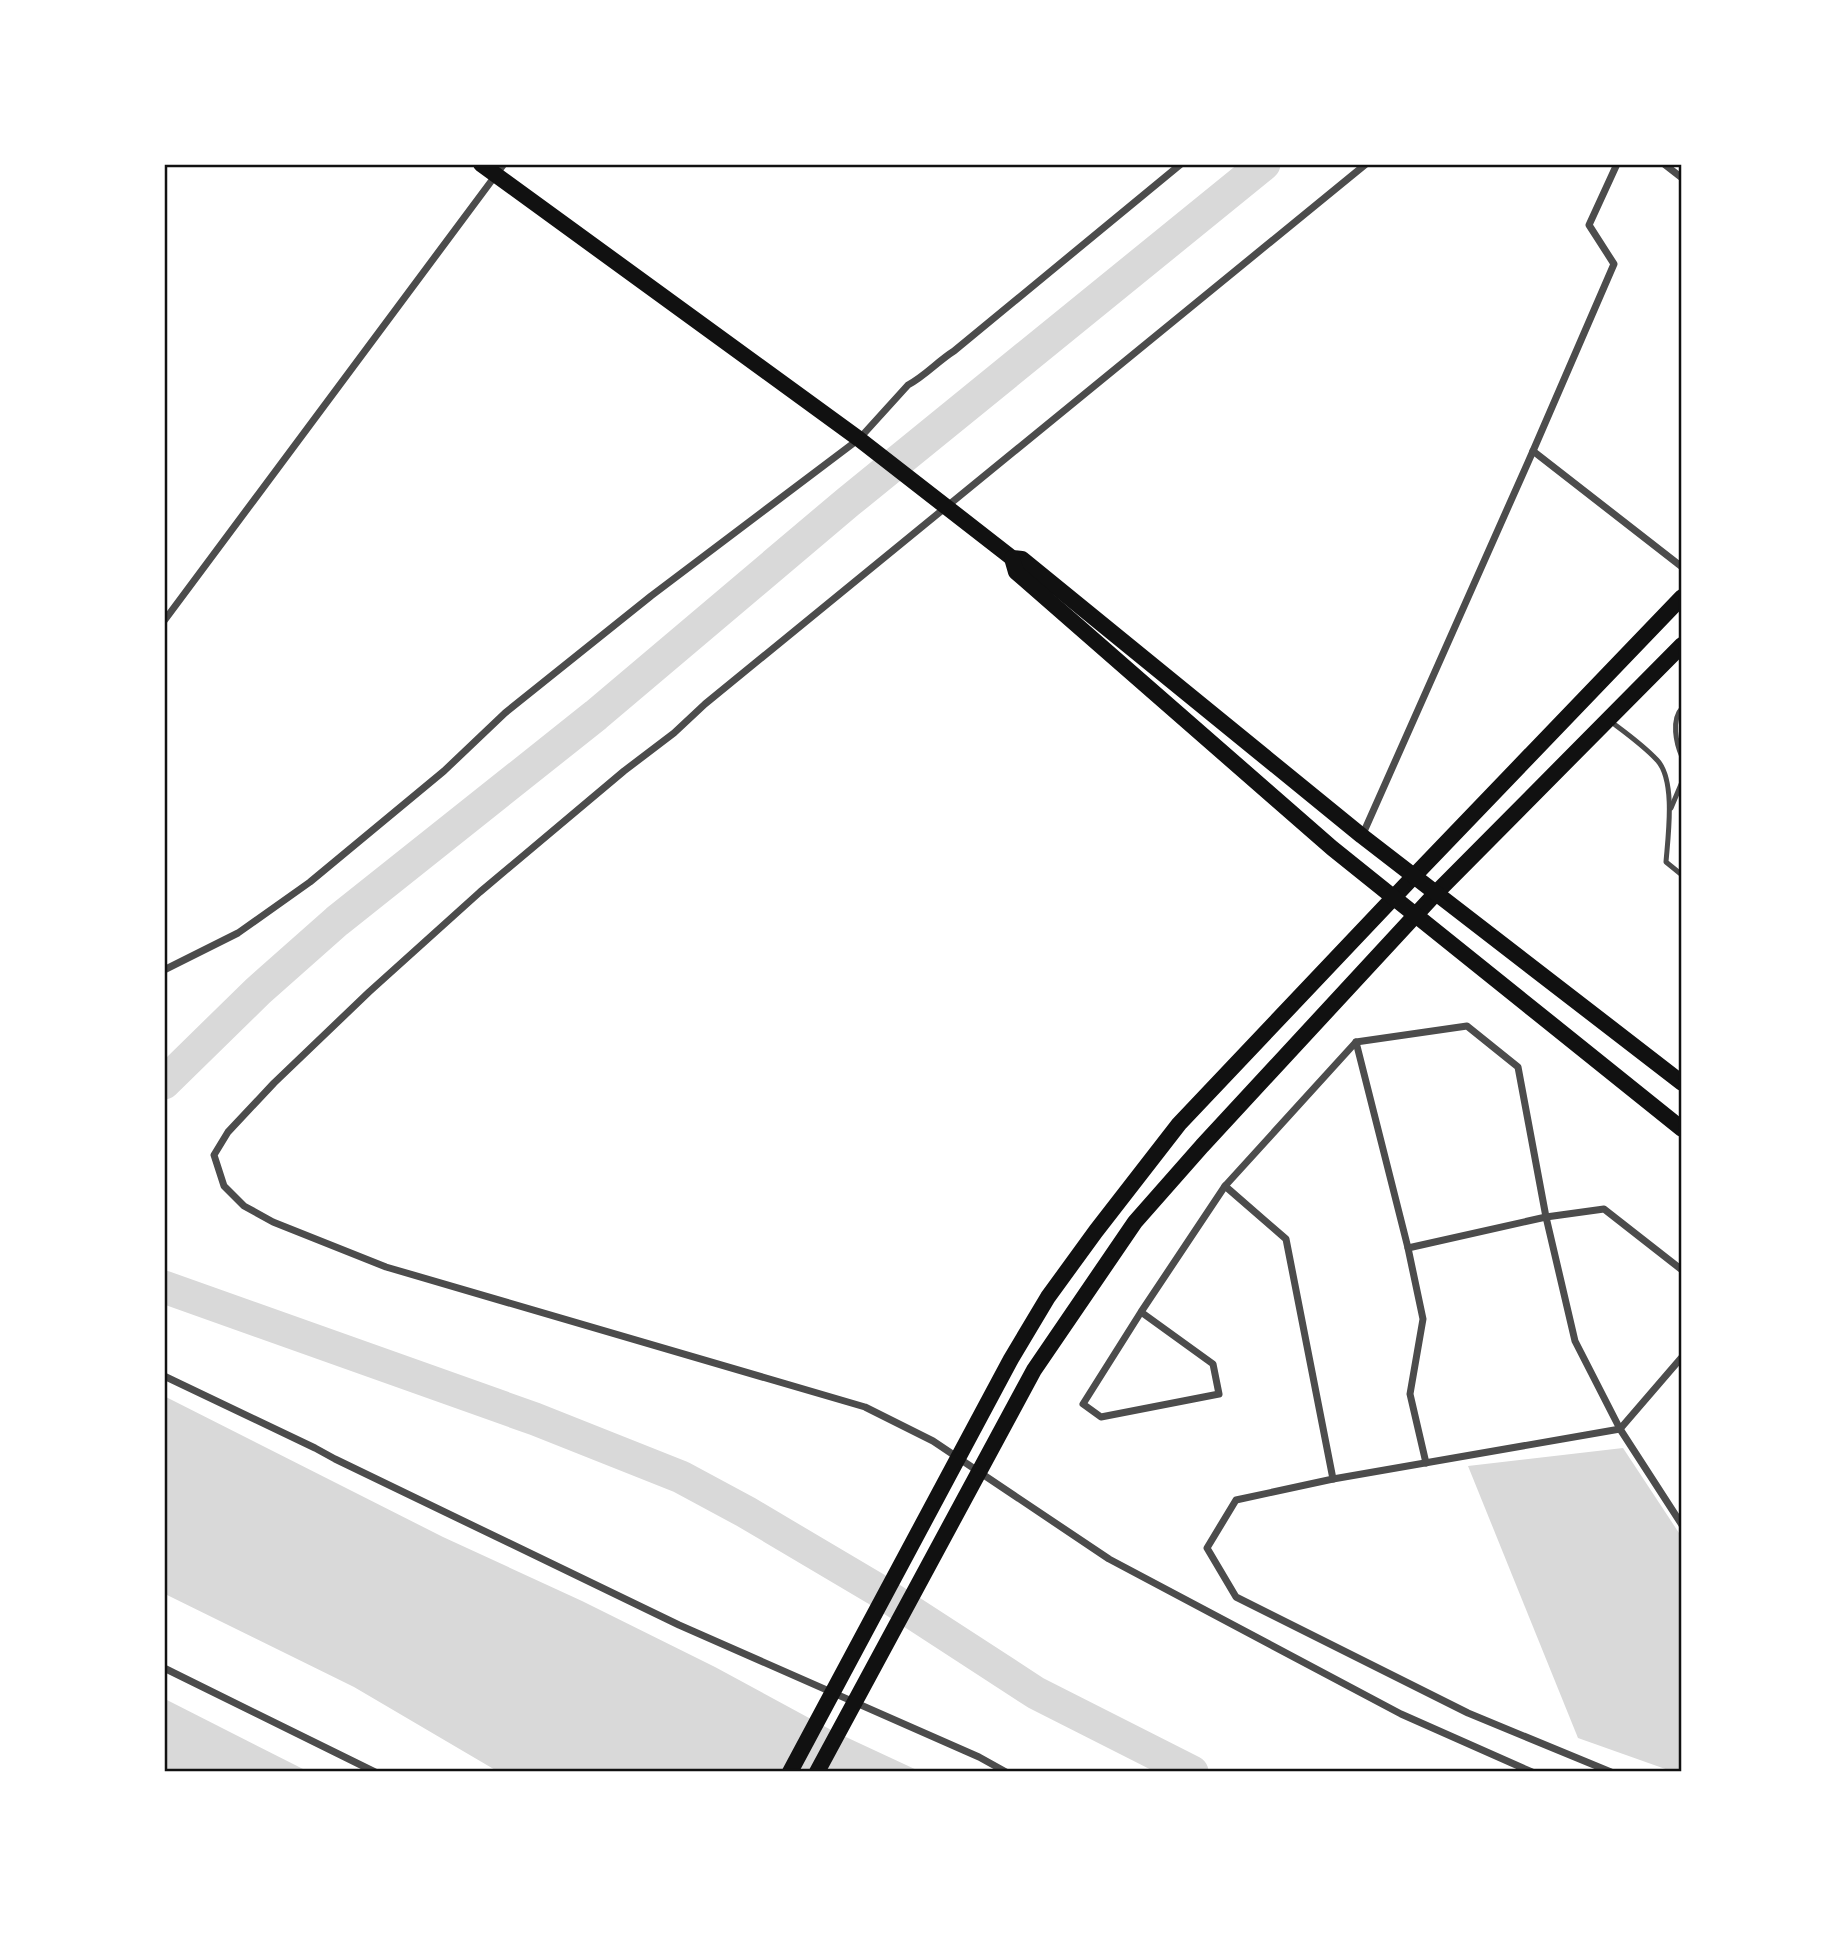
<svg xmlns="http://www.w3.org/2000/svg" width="1846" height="1936" font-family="'Asap Condensed',sans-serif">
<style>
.water{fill:#d9d9d9}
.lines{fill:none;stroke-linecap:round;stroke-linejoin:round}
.river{stroke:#d9d9d9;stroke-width:33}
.service{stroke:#4c4c4c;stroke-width:5}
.minor{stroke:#4c4c4c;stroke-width:7}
.primary{stroke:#111;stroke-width:16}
.trunk{stroke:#111;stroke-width:16}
.neatline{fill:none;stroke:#111;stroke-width:2.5}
</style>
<rect width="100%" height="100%" fill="#fff"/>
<g class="water">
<polygon points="164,1396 443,1537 582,1601 715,1667 833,1731 919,1771 497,1771 354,1687 165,1594"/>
<polygon points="1623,1448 1681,1536 1681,1771 1671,1771 1578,1738 1468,1466"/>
<polygon points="164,1699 165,1699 307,1771 165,1771"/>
</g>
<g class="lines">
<g class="river">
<polyline points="164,1083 258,991 337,921 596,715 848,502 1264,164"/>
<polyline points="164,1287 535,1419 681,1477 746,1512 876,1589 1036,1693 1192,1772"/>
</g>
<g class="service">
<path d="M1682,708C1671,720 1676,743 1682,757"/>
<path d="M1610,721C1626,733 1643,745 1657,760C1676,780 1668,836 1666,862L1682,875"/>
<polyline points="1671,808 1682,782"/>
</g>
<g class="minor">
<polyline points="1366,164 705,704 674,733 624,771 480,892 369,992 274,1083 228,1132 214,1155 224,1186 244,1206 273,1222 386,1267 865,1407 933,1441 1109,1559 1401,1714 1532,1772"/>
<polyline points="1664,164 1682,178"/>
<polyline points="1533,451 1682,567"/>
<polyline points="164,621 504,164"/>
<polyline points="1362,836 1533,451 1614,264 1589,225 1617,164"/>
<path d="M164,970L238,933L310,882L444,771L505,713L651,596L859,439L908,385C925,376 938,361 954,351L1181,164"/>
<polyline points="1356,1042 1408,1248 1423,1319 1410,1394 1426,1463"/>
<polyline points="1225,1186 1286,1239 1333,1479"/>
<polyline points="1408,1248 1546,1217 1604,1209 1682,1270"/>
<polyline points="1141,1312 1213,1364 1219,1394 1101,1417 1083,1404 1141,1312 1225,1186 1356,1042 1467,1026 1518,1067 1546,1217 1575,1341 1620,1429 1682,1525"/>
<polyline points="164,1376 315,1448 335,1459 679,1625 979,1757 1006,1772"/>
<polyline points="164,1668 375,1772"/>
<polyline points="1611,1772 1468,1713 1236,1597 1207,1548 1236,1500 1333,1479 1620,1429 1682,1357"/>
</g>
<g class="primary">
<polyline points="790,1772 1011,1359 1048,1297 1096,1231 1179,1124 1414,876 1682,597"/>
<polyline points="817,1772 1034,1370 1135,1222 1202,1146 1436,893 1682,645"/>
</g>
<g class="trunk">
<polyline points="481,164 859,439 1012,558 1022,559 1362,836 1682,1083"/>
<polyline points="1012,558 1016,572 1332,848 1682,1129"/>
</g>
</g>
<rect width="1846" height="1936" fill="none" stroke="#ffffff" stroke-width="332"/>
<rect x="166" y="166" width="1514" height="1604" class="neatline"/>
</svg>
